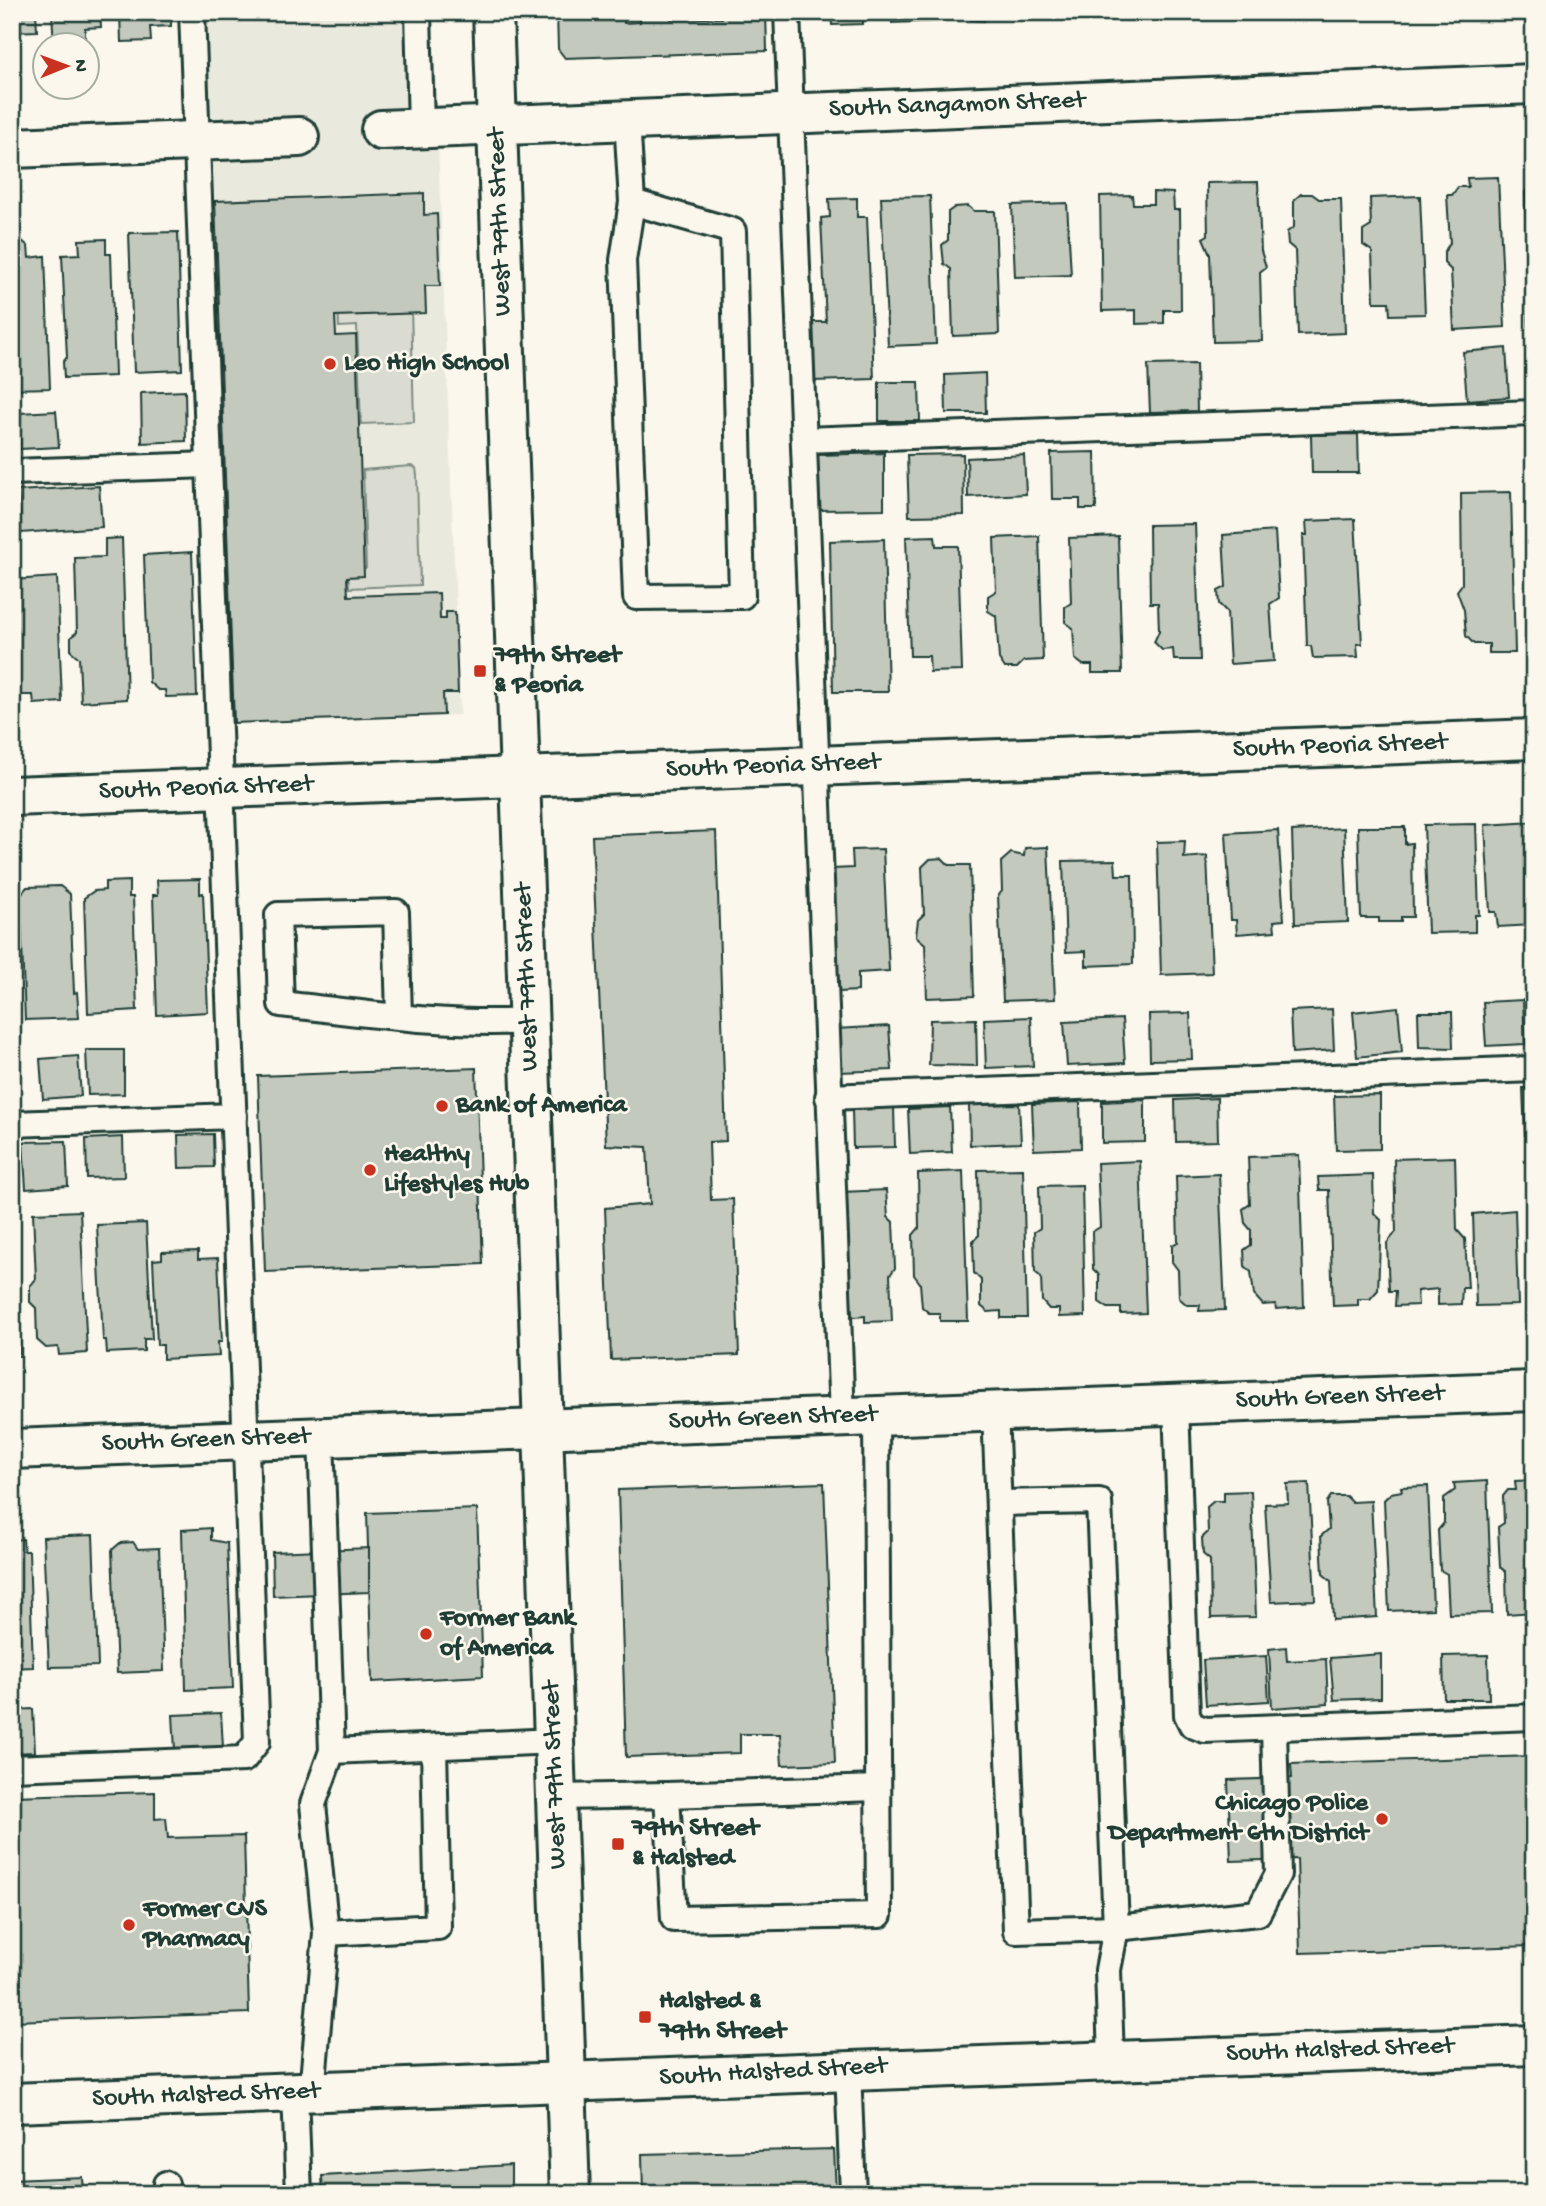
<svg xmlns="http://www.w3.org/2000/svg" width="1546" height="2206" font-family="'Gochi Hand',sans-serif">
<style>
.built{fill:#eae9de}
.green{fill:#dbdcd1;stroke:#7d8c82;stroke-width:2}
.building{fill:#c4c9be;stroke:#1f3d34;stroke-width:2}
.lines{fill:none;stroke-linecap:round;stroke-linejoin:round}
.lane-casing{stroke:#1f3d34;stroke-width:30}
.street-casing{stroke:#1f3d34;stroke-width:44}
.secondary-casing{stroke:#1f3d34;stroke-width:44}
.lane{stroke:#fbf7ec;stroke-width:24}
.street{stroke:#fbf7ec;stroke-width:38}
.secondary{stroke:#fbf7ec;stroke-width:38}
.poi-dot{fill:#c8321e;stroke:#fbf7ec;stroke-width:2.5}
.labels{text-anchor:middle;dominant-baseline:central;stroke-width:5;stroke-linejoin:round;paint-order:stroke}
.street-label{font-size:26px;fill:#1f3d34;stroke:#fbf7ec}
.poi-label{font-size:26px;font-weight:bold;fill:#1f3d34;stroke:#fbf7ec;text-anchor:start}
</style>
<rect width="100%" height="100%" fill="#fbf7ec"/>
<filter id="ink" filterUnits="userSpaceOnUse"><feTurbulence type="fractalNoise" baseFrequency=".0143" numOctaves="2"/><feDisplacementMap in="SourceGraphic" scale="14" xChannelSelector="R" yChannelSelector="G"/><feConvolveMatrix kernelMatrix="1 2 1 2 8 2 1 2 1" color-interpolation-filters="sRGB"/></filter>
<g filter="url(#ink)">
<polygon class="built" points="202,12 433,12 460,715 225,724"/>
<g class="green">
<polygon points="411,305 414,422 361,424 357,326 339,327 338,307"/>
<polygon points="411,466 416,468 417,475 420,585 349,588 348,569 366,568 363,470"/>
</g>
<g class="building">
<polygon points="12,12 36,12 37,31 12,32"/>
<polygon points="52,12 100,12 101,27 85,28 85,46 54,46"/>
<polygon points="120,12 171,12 171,26 150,27 151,41 121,42"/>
<polygon points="557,12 624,12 624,23 640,22 640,12 671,12 671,19 722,18 722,12 766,12 767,51 565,58 558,49"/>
<polygon points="817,12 863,12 863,24 832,25 831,15 821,15"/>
<polygon points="892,12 941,12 941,21 892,23"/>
<polygon points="963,12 989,12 989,14 984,21 971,20"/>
<polygon points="1498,177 1505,327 1454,330 1451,270 1444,263 1444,252 1450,243 1447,195 1452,195 1458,187 1468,187 1467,178"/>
<polygon points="1258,182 1261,251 1266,267 1260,272 1262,341 1213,342 1210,254 1203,238 1208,235 1207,183"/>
<polygon points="1532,184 1534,331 1529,331 1525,192"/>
<polygon points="1153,192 1173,193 1174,210 1180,210 1181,310 1164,310 1164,323 1136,324 1136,310 1102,311 1100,196 1132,195 1133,204 1153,204"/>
<polygon points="424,193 424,215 437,214 440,286 425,286 426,313 335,316 336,336 356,335 364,576 347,577 348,596 439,593 440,619 446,619 446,612 455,612 458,693 443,693 444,715 234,723 215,201"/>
<polygon points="1301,194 1312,194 1319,199 1341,199 1345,333 1298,335 1295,250 1288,244 1287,232 1294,227 1294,200"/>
<polygon points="930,196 936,344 888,346 881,197"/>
<polygon points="1420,196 1425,314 1390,315 1389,302 1374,302 1372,251 1363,245 1363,231 1371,226 1370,198"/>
<polygon points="857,198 857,217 867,217 874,379 813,381 810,322 826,322 821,218 830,217 829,199"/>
<polygon points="1067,203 1071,275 1015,277 1012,205"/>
<polygon points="968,206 974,211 995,211 999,334 953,336 951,269 944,264 942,245 948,240 948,212 955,207"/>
<polygon points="178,232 182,370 134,372 129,233"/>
<polygon points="106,239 106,254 111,254 115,376 64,378 63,362 67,357 62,255 80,254 79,240"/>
<polygon points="21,240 28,246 29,258 45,256 50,388 12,389 12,241"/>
<polygon points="1506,348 1509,397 1467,400 1463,352"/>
<polygon points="1196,364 1197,411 1150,412 1148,365"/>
<polygon points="985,373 986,413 946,413 945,375"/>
<polygon points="879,382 919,382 920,421 879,421"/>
<polygon points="185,391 186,441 142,443 141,393"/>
<polygon points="56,411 59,447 20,449 19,413"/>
<polygon points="1358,434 1359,473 1312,473 1311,435"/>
<polygon points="1095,452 1096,509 1080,509 1080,499 1052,499 1051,453"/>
<polygon points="884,453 884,509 819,510 818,455"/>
<polygon points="963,454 964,515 909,516 907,455"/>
<polygon points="1024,455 1026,494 968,497 967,458"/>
<polygon points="99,486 102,527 21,533 18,491"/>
<polygon points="1511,492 1515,653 1489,653 1489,644 1474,644 1466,636 1464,610 1457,591 1462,584 1461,493"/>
<polygon points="1355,519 1362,644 1357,644 1358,657 1313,658 1311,646 1307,646 1303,535 1307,535 1306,521"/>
<polygon points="1195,524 1200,660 1174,660 1173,649 1162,650 1154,642 1159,631 1158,603 1150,603 1149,525"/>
<polygon points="1275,531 1279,598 1270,604 1274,661 1230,664 1227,612 1219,604 1218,591 1226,587 1223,535"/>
<polygon points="935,536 936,546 958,546 962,671 930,672 929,656 910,656 906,537"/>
<polygon points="1039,536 1043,660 1024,661 1017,668 1005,668 999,659 996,616 988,611 988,596 996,591 994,538"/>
<polygon points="1118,536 1122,673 1092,673 1092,665 1083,665 1075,659 1073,628 1065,622 1065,607 1071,603 1069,538"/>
<polygon points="122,538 127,699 81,702 79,658 71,651 71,637 77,632 75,558 105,557 105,539"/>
<polygon points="884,539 888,692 833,692 830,541"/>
<polygon points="192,552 197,696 166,697 165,690 158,690 149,682 144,555"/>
<polygon points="57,577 62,702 34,704 33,695 20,695 12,688 12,580"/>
<polygon points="1534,822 1534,925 1498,927 1496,912 1490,912 1485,825"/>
<polygon points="1476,824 1479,915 1475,915 1475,932 1428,933 1424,825"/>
<polygon points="1358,827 1405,827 1405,844 1412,843 1413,917 1401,917 1401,922 1379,922 1379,918 1361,918"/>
<polygon points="1344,828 1348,922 1295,924 1292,831"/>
<polygon points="1278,830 1284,920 1274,921 1275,931 1237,934 1236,920 1231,920 1226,833"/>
<polygon points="716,831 726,1141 709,1142 711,1200 733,1199 739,1355 611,1360 605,1208 650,1204 647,1147 606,1145 592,836"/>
<polygon points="1185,841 1184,858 1207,856 1212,973 1161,975 1157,842"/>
<polygon points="1048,847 1055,999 1003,1001 998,896 1002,891 1001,862 1011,853 1024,856 1025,848"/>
<polygon points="883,849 889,971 858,973 858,991 839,992 833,869 853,868 852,850"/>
<polygon points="942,858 949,865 970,865 974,996 927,998 925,944 916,936 918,920 924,914 922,867 930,859"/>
<polygon points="1115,860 1116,875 1132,875 1133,964 1086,966 1086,951 1066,952 1063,861"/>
<polygon points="200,879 200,894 203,893 208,1012 157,1015 153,895 158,895 157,880"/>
<polygon points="129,881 129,897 133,897 137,1010 88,1013 84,898 94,891 105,890 105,882"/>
<polygon points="60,886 70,894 74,993 77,992 79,1018 25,1020 20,895 27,887"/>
<polygon points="1523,1000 1525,1044 1486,1046 1483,1002"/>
<polygon points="1398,1007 1402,1052 1357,1057 1353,1012"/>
<polygon points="1332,1009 1334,1050 1292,1053 1290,1011"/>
<polygon points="1418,1012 1452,1012 1453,1048 1419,1047"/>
<polygon points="1190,1013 1192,1059 1150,1060 1149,1014"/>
<polygon points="1031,1017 1033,1066 986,1068 984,1019"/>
<polygon points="976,1019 977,1066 929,1065 930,1020"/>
<polygon points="1122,1019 1125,1063 1067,1066 1064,1022"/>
<polygon points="889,1026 892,1070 839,1072 836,1029"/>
<polygon points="86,1050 124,1050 124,1094 88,1095"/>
<polygon points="78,1056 81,1096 43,1099 40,1059"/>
<polygon points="476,1068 483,1264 265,1272 258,1076"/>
<polygon points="1523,1088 1534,1088 1534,1134 1525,1135"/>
<polygon points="1380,1095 1380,1149 1336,1150 1334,1096"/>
<polygon points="1217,1098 1218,1141 1176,1142 1175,1100"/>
<polygon points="1145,1100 1145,1142 1102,1143 1102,1102"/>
<polygon points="1080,1102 1081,1148 1034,1150 1032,1104"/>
<polygon points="1019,1104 1021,1143 970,1145 969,1105"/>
<polygon points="894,1107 895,1147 853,1148 852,1109"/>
<polygon points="950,1107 952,1152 910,1154 908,1109"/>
<polygon points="213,1134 214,1167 179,1168 178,1135"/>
<polygon points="123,1137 124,1177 87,1178 86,1139"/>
<polygon points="66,1141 68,1186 26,1189 23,1142"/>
<polygon points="1299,1155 1304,1307 1276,1309 1275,1304 1263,1305 1254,1295 1251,1272 1245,1266 1244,1250 1251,1245 1251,1230 1245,1223 1243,1209 1250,1204 1248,1157"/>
<polygon points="1455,1157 1457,1230 1465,1239 1468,1288 1462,1288 1461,1304 1438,1305 1438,1289 1417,1291 1418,1305 1395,1306 1396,1291 1389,1291 1387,1243 1396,1232 1394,1159"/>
<polygon points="1140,1161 1146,1313 1121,1314 1121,1308 1108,1308 1099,1302 1099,1275 1093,1269 1092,1232 1100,1227 1097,1163"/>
<polygon points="1023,1169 1027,1318 1001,1318 1001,1311 988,1312 981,1306 981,1280 974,1273 973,1241 979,1235 978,1170"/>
<polygon points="963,1171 968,1321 940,1321 940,1313 929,1313 922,1307 920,1283 914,1275 913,1235 919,1228 918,1173"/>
<polygon points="1219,1174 1225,1310 1199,1311 1200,1305 1187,1305 1179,1298 1178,1270 1172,1262 1172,1245 1178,1242 1176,1176"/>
<polygon points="1373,1175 1374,1213 1381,1220 1378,1290 1370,1299 1358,1299 1358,1305 1333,1306 1329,1190 1319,1190 1318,1177"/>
<polygon points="1082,1185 1085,1316 1059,1317 1059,1309 1049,1309 1042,1301 1041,1277 1035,1272 1034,1232 1040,1228 1039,1186"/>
<polygon points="886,1190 888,1217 893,1222 895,1268 890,1275 892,1321 865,1322 865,1316 854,1317 847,1310 842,1192"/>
<polygon points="1515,1210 1518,1305 1476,1306 1473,1214"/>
<polygon points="80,1211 87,1353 59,1355 58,1347 46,1348 37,1340 36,1308 30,1302 30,1286 36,1279 33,1213"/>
<polygon points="1526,1211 1534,1211 1534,1304 1528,1304"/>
<polygon points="12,1218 16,1218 20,1356 12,1356"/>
<polygon points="146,1223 152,1339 144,1339 144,1351 107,1353 106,1340 103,1340 97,1225"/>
<polygon points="198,1251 198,1259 218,1258 222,1342 218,1342 219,1356 163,1359 163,1345 157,1345 153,1260 162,1259 162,1252"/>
<polygon points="1534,1480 1534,1612 1507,1614 1506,1572 1500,1567 1498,1527 1504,1523 1503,1496 1508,1490 1516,1490 1515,1481"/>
<polygon points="1487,1481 1492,1613 1449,1614 1447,1574 1440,1570 1438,1530 1444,1523 1444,1498 1455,1490 1454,1483"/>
<polygon points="824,1483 835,1763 782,1765 780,1734 740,1734 740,1753 626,1757 618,1490"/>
<polygon points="1309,1483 1315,1600 1271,1602 1265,1504 1288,1503 1287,1484"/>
<polygon points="1428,1486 1433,1609 1389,1611 1384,1500 1391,1493 1402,1491 1401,1487"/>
<polygon points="1251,1491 1256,1617 1211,1618 1210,1560 1203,1554 1202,1538 1208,1532 1207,1507 1214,1501 1224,1501 1224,1492"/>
<polygon points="1331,1496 1346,1496 1352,1502 1371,1501 1377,1617 1333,1620 1331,1581 1323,1574 1321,1536 1329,1529 1327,1502"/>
<polygon points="477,1509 483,1676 372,1682 367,1513"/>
<polygon points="211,1528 211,1540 227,1543 233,1688 186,1690 182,1530"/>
<polygon points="93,1535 98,1666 49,1667 43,1537"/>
<polygon points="23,1539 24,1551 29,1551 33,1667 12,1668 12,1540"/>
<polygon points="133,1542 138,1549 159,1548 164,1671 117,1673 112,1550 120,1543"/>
<polygon points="369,1548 369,1592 273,1596 272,1552"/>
<polygon points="1286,1647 1287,1661 1326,1659 1328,1704 1272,1708 1269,1649"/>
<polygon points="1381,1654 1381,1698 1334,1700 1330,1658"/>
<polygon points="1488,1655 1489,1699 1444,1699 1443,1656"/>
<polygon points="1266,1656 1269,1701 1206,1705 1203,1660"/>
<polygon points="33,1709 35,1752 12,1753 12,1710"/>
<polygon points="221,1713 223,1747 175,1750 173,1715"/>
<polygon points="1534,1756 1534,1946 1300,1953 1297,1859 1231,1861 1228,1780 1292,1778 1291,1764"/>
<polygon points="155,1792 155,1819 166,1818 168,1838 244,1836 249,2013 12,2021 12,1796"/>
<polygon points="834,2149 836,2194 643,2194 642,2154"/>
<polygon points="511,2165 511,2194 323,2194 322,2176"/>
<polygon points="82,2177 83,2194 12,2194 12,2180"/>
</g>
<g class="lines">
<defs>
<g id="lane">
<polyline points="418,12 421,127"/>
<polyline points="787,12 842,1417"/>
<polyline points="627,119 632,202 623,260 636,597 742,596 733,231 632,202"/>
<polyline points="804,440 1534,413"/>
<polyline points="12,472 209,465"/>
<path d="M399,1016L396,912L278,915L281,1004C364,1013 446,1026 530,1021"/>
<polyline points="828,1097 1534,1069"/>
<polyline points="12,1124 234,1116"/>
<polyline points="1176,1405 1187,1715 1192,1725 1205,1730 1534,1717"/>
<polyline points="995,1411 1016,1931 1116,1928 1258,1913 1278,1874 1274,1728"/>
<polyline points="321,1437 332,1751 555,1741"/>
<polyline points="1001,1503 1099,1501 1116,1928 1108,1970 1111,2059"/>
<polyline points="332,1751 313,1804 326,1933 438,1927 434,1747"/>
<polyline points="12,1768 244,1759 257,1742 192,12"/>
<polyline points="667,1795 878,1788"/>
<polyline points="557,1797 667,1795 674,1919 879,1915 876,1416"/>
<polyline points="848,2070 853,2194"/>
<polyline points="312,2092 326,1933"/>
<polyline points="295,2093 299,2194"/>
<polyline points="166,2184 166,2194"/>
</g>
<g id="street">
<polyline points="381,130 1534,84"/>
<polyline points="12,148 299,137"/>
<polyline points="12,796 1534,739"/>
<polyline points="12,1449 1534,1391"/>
</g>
<g id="secondary">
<polyline points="493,12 570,2194"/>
<path d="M12,2103C519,2084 1026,2062 1534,2045"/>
</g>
</defs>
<use href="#lane" class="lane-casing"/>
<use href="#street" class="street-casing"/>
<use href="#secondary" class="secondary-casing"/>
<use href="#lane" class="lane"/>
<use href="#street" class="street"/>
<use href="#secondary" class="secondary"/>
</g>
</g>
<g class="poi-dot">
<circle cx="330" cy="364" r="7"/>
<rect x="473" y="664" width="14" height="14" rx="3.5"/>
<circle cx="442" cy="1106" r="7"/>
<circle cx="370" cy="1170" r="7"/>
<circle cx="426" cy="1634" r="7"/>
<circle cx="1382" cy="1819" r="7"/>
<rect x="611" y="1837" width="14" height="14" rx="3.5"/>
<circle cx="129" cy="1925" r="7"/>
<rect x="638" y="2010" width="14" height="14" rx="3.5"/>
</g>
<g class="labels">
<g class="street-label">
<text transform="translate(957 106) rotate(-2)">South Sangamon Street</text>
<text transform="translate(501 222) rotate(-92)">West 79th Street</text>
<text transform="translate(1340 747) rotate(-2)">South Peoria Street</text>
<text transform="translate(773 767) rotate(-2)">South Peoria Street</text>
<text transform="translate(206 789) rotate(-2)">South Peoria Street</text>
<text transform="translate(528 977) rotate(-92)">West 79th Street</text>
<text transform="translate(1340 1398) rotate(-2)">South Green Street</text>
<text transform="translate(773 1419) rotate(-2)">South Green Street</text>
<text transform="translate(206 1441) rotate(-2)">South Green Street</text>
<text transform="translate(556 1775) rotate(-92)">West 79th Street</text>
<text transform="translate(1340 2051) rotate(-2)">South Halsted Street</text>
<text transform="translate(773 2073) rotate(-3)">South Halsted Street</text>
<text transform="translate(206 2096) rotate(-2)">South Halsted Street</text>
</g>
<g class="poi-label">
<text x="344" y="364">Leo High School</text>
<text x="494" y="656">79th Street<tspan x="494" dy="30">&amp; Peoria</tspan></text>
<text x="456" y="1106">Bank of America</text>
<text x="384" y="1155">Healthy<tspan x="384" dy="30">Lifestyles Hub</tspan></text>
<text x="440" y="1619">Former Bank<tspan x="440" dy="30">of America</tspan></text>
<text x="1368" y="1804" text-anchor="end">Chicago Police<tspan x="1368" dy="30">Department 6th District</tspan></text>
<text x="632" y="1829">79th Street<tspan x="632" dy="30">&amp; Halsted</tspan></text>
<text x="143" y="1910">Former CVS<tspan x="143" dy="30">Pharmacy</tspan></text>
<text x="659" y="2002">Halsted &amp;<tspan x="659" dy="30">79th Street</tspan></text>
</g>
</g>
<rect width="1546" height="2206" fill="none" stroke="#fbf7ec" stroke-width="42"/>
<rect x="21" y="21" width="1504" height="2164" fill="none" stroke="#1f3d34" stroke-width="2.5" filter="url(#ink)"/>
<g transform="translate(66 66) rotate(89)"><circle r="33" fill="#fbf7ec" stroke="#a3ada2" stroke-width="2"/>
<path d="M0-5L12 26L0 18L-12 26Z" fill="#c8321e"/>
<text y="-10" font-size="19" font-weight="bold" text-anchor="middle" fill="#1f3d34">N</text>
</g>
</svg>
